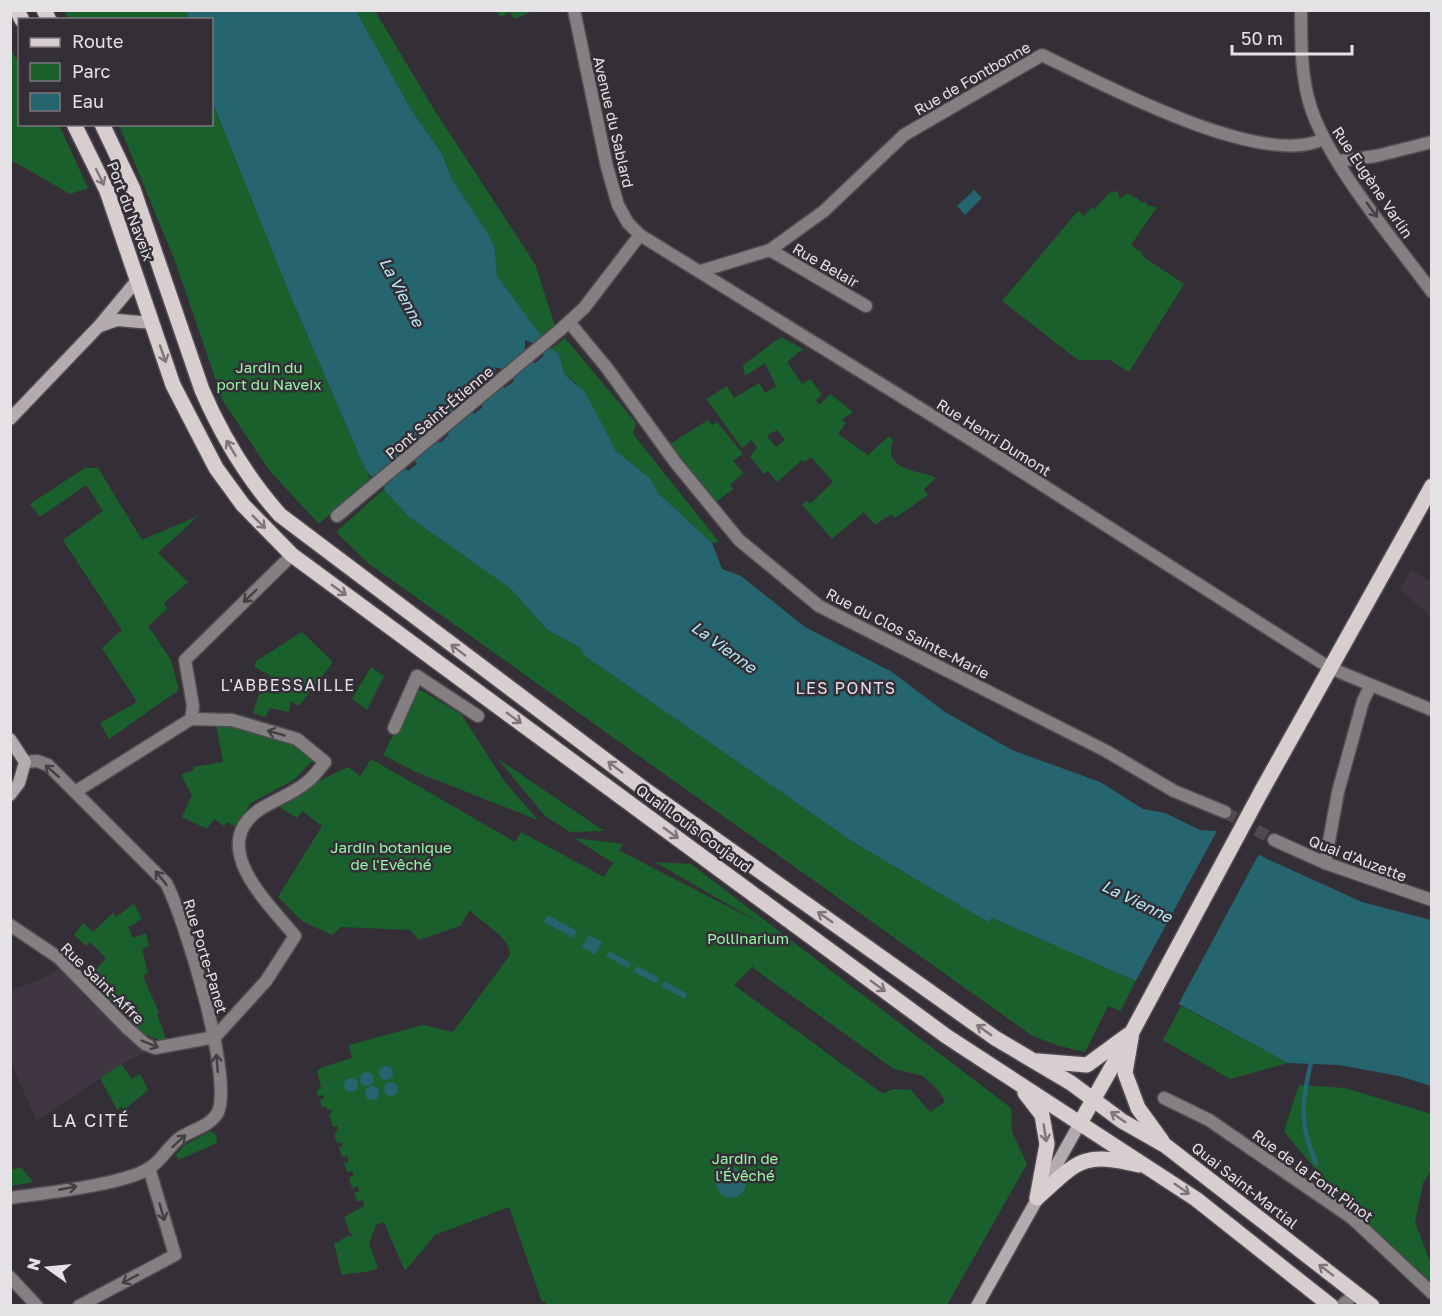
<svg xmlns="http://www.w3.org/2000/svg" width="1442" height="1316" font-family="'Golos Text',sans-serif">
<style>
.built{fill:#3f3642}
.green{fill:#1a602d;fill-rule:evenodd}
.water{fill:#24656f}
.pier{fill:#342f36}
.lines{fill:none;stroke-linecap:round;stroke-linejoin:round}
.stream{stroke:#24656f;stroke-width:4.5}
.minor-tunnel{stroke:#4f4a50;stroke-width:12;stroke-dasharray:12 6;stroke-linecap:butt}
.pedestrian-casing{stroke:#504c52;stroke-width:15}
.minor-casing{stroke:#504c52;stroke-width:15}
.tertiary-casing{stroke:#504c52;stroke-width:15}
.secondary-casing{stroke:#504c52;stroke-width:15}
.primary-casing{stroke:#504c52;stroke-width:18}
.pedestrian{stroke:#847f80;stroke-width:12}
.minor{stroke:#847f80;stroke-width:12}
.tertiary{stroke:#847f80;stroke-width:12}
.secondary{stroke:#b3abad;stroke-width:12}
.primary{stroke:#d8cdcf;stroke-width:15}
.primary-bridge-casing{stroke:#504c52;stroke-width:18;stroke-linecap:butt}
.primary-bridge{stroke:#d8cdcf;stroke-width:15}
.oneway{stroke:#7e767b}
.oneway2{stroke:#443f45}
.labels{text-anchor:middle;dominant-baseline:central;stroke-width:5;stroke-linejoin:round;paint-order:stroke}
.street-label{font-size:15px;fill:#e5e2e6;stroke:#342f36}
.park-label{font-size:15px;fill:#97f5a7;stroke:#342f36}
.water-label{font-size:16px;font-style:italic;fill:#b7edf6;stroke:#342f36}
.neighbourhood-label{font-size:16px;letter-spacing:1.5px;fill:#e6dfe8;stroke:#342f36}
.quarter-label{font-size:18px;letter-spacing:1.5px;fill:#e6dfe8;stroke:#342f36}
</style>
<rect width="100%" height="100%" fill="#342f36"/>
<g class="built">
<polygon points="1411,570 1431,582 1431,616 1400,590"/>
<polygon points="60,969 145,1052 121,1064 37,1121 11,1063 10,990 42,979"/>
</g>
<g class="green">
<polygon points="64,11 187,11 188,19 69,19"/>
<polygon points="356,11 375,11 435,111 535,264 555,326 541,336 497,276 495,248 489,235 452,179 442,154 412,111"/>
<polygon points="497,11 533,10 533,11 514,19 510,12 500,17"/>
<polygon points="10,50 19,62 20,124 59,125 88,188 70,194 11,160"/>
<polygon points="212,101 290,295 365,469 372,477 319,524 269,470 223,401 175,261 119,125 212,124"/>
<polygon points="1117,191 1120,198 1128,193 1133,196 1132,198 1136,197 1142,203 1144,201 1149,206 1157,207 1131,245 1143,254 1142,256 1184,284 1129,372 1110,360 1078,360 1002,301 1078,211 1084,216 1092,207 1095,209 1109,193"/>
<path d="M781,337L803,349L787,362L802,384L810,379L812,381L822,395L816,400L819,405L830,394L853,412L842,420L846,423L838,434L868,455L889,436L893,440C882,472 920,470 936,478L924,489L928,495L895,518L891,514L875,525L864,512L832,539L802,505L807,501L810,504L833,482L811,457L804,462L802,460L777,482L768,471L764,474L750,457L757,447L751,440L742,448L706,399L727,386L734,398L759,383L765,393L776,386L765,363L745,376L743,365ZM777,430L785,440L776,447L767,436Z"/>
<polygon points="565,338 636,423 633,434 719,542 712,543 658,493 650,478 616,451 576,383 564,374 559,354 551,349"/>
<polygon points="708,420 712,425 717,422 743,454 733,461 743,473 730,485 733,489 716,502 670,444"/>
<polygon points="85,468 98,468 142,540 198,516 158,553 188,582 164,603 167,609 148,626 171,660 179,690 109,739 100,723 137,702 102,648 122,630 63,540 103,511 86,485 40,517 30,504"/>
<polygon points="384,489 409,517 511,589 546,629 579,647 585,656 853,842 988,922 992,918 1136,981 1120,1011 1108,1006 1085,1052 1056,1045 1031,1035 368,563 336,532"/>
<polygon points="302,632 333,662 299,706 291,701 289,712 270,708 265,717 253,713 262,684 266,685 270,675 254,667 256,661"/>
<polygon points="371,667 384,676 367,710 352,699"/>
<polygon points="417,688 461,714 505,782 538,820 416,772 383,755"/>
<polygon points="224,723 297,745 313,760 295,779 251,803 235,827 228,822 224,826 214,819 207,829 182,817 192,795 181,775 194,770 193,767 223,762 216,724"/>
<polygon points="497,758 604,831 570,832 545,816"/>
<path d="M371,759L515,842L521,832L604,877L613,863L574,838L623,844L617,855L620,851L760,923L655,862L691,864L1011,1108L1012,1132L1027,1164L947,1305H547L545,1301L542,1302L509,1207L435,1235L405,1271L384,1222L376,1225L369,1243L378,1268C366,1274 355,1272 342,1275L334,1244L348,1236L354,1237L350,1233L344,1217L364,1206L363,1200L357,1202L354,1193L359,1191L358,1186L352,1188L349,1177L354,1176L352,1171L347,1172L344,1163L349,1161L347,1156L342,1157L339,1147L343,1146L342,1142L337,1143L334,1135L338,1129L337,1126L333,1127L329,1114L332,1113L331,1110H327L326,1106L322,1108L320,1100L324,1098L323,1095L318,1096L316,1091L321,1088L317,1071L323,1067L352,1058L349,1045L423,1025L453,1032L510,955C510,935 481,924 470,910L460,926L419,940L410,930L341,927L332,935L302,921L278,897L322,826L302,811L297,818L278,806L319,781L348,767L360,776ZM754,965L753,968L894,1069L923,1076L939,1091L945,1102L930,1112L911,1090L893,1089L883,1094L734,985Z"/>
<path d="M134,904L142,919L128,927L133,938L146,933L149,946L142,949L148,973L143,976L159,1013L157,1014L167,1041C131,1038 112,1001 89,978L106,958L90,942L86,946L74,935L83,923L93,932L113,913L116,917Z"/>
<polygon points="1181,1006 1288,1063 1230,1079 1163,1040"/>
<polygon points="121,1064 132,1079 140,1074 148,1090 124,1110 121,1107 117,1110 100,1078"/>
<path d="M1299,1085L1345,1088L1431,1114V1170L1423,1183L1415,1222L1431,1264V1282C1379,1234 1327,1187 1284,1131Z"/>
<polygon points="210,1131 216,1135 217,1143 178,1160 176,1155 183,1146"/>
<polygon points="21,1167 33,1182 11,1186 11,1170"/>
</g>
<g class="water">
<polygon points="187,11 356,11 412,111 442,154 452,179 489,235 495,248 497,276 551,349 559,354 564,374 585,392 616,451 650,478 658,493 712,543 722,569 741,576 805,627 892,672 945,712 1012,750 1100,782 1143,809 1165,813 1200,830 1216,831 1267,859 1362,902 1431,920 1431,1086 1399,1076 1339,1065 1288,1063 1136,981 992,918 988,922 853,842 585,656 579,647 546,629 511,589 409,517 365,469 290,295 212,101 212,20 188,19"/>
<polygon points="974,190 982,198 965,215 957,206"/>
<polygon points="547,915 577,931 574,938 544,922"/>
<polygon points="589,935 602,942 595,955 582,947"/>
<polygon points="609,951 631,963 628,968 606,956"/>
<polygon points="637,966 659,978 656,983 634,972"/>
<polygon points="665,981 687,994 685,999 662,987"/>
<circle cx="386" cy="1073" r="7"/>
<circle cx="367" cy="1079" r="7"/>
<circle cx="351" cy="1085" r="7"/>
<circle cx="391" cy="1089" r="7"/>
<circle cx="372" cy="1093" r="7"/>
<circle cx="731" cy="1183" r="15"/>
</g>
<g class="pier">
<polygon points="525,340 535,344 544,356 535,363 532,361 512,378 514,381 505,388 503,386 481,404 483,407 474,414 471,411 447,432 449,435 440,443 437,440 414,460 417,464 408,471 405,468 383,485 385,488 381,491 367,475 376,478 397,460 397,448 406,452 431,432 431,421 439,425 465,404 462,400 463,392 474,397 496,377 495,367 505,370 525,353"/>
<polygon points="1218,829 1260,852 1177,1007 1134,984"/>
</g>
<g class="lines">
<path class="stream" d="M1312,1058C1302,1102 1298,1121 1316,1163"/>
<polyline class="minor-tunnel" points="1225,812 1274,840"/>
<defs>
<g id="pedestrian">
<polyline points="337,516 560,330"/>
<polyline points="394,728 417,676"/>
<polyline points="1325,863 1338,792 1363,701 1371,685"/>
<polyline points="1164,1098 1209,1120 1352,1218"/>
<polyline points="10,1277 37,1306"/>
<polyline points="79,1306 175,1255 149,1168"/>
</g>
<g id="minor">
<polyline points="1339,161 1376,156 1432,142"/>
<polyline points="770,250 866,306"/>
<path d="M701,271L770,250L824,211L904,135L1042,55C1100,83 1263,170 1323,139"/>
<polyline points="569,322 607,368 675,462 739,540 819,606 1106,751 1174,791 1225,812"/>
<polyline points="560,330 584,308 640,235"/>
<polyline points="1330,668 1432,710"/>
<polyline points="417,676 478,716"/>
<polyline points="75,792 191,719 193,706 185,660 292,555"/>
<polyline points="1274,840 1325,863 1432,900"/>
<path d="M10,925L59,958L127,1028L145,1044L155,1048L215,1037L266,981L295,936C269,904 207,847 259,810C274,800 293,794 307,782C314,777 319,769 325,762L297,739L232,720L191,719"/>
<path d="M10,1198C44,1193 121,1185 148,1169C162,1161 168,1146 181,1137C192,1130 212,1125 218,1112C233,1077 185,919 166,883L48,765L37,761L25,762"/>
<polyline points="1352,1218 1432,1293"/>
<polyline points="1341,1306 1356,1293"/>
</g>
<g id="tertiary">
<polyline points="574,10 607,167 618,205 628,223 640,235 978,444 1330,668"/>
<path d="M1301,10C1301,40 1301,70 1308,98C1323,158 1394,240 1432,292"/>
</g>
<g id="secondary">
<polyline points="100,326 117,320 152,323"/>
<polyline points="10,419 98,327 138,279"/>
<polyline points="10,739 25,762 19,783 10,795"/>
<polyline points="977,1306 1080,1123"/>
</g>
<g id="primary">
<polyline points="17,10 22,20"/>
<polyline points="44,10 49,20"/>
<polyline points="74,124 107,191 173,385 216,468 243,505 292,555 946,1036 1196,1199 1331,1306"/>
<path d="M102,124L133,189L202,390C222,436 247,478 280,515L640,786L995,1038L1071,1083L1122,1121L1166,1146L1372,1306"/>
<polyline points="1261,792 1432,486"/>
<polyline points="1132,1032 1125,1073 1138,1108 1162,1141"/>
<polyline points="1038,1061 1087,1065 1132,1032"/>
<polyline points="1025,1093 1042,1115 1047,1144 1037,1198"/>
<polyline points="1080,1123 1126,1042"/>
<path d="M1037,1198C1078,1161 1082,1151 1139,1165"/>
</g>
</defs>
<use href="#pedestrian" class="pedestrian-casing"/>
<use href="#minor" class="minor-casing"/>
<use href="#tertiary" class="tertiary-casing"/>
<use href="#secondary" class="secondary-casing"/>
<use href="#primary" class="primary-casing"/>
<use href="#pedestrian" class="pedestrian"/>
<use href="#minor" class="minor"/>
<use href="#tertiary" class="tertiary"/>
<use href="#secondary" class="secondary"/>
<use href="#primary" class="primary"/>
<defs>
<polyline id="primary-bridge" points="1132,1032 1261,792"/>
</defs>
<use href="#primary-bridge" class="primary-bridge-casing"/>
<use href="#primary-bridge" class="primary-bridge"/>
</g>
<defs><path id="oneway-shaft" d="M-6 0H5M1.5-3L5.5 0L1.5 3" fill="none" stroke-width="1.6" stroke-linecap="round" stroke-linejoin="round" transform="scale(1.5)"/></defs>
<g class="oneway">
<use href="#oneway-shaft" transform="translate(100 177) rotate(64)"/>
<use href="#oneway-shaft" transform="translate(163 354) rotate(71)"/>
<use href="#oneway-shaft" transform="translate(231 448) rotate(-121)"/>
<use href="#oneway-shaft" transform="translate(259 522) rotate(45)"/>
<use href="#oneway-shaft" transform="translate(339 590) rotate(36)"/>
<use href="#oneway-shaft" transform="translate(458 650) rotate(-143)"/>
<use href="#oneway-shaft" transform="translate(514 718) rotate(36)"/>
<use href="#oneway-shaft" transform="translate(615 767) rotate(-143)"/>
<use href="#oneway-shaft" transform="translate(671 833) rotate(36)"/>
<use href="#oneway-shaft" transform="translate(825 917) rotate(-145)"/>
<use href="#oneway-shaft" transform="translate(878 986) rotate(36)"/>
<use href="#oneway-shaft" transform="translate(984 1030) rotate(-145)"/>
<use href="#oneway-shaft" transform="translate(1118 1117) rotate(-145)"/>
<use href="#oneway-shaft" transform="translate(1045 1133) rotate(81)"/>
<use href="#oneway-shaft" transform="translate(1182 1189) rotate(35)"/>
<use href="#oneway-shaft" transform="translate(1326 1270) rotate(-143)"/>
</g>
<g class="oneway2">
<use href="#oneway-shaft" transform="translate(1372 210) rotate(54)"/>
<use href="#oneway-shaft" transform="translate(250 596) rotate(136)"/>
<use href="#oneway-shaft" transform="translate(276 733) rotate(-164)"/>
<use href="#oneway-shaft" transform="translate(52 771) rotate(-139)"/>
<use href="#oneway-shaft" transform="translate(161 878) rotate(-129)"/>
<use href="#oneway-shaft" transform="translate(150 1044) rotate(22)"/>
<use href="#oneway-shaft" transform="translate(217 1063) rotate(-95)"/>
<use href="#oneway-shaft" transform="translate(179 1141) rotate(-42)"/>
<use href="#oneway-shaft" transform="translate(68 1188) rotate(-11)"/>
<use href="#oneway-shaft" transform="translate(162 1212) rotate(74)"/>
<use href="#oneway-shaft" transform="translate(130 1279) rotate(152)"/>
</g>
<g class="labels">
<g class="street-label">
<text transform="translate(972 78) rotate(-30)">Rue de Fontbonne</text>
<text transform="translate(614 122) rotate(77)">Avenue du Sablard</text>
<text transform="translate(1373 182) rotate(56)">Rue Eugène Varlin</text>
<text transform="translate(131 211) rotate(69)">Port du Naveix</text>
<text transform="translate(826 265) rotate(30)">Rue Belair</text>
<text transform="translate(439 412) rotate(-40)">Pont Saint-Étienne</text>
<text transform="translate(994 437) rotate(32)">Rue Henri Dumont</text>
<text transform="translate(908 633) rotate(27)">Rue du Clos Sainte-Marie</text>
<text transform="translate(694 828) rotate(36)">Quai Louis Goujaud</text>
<text transform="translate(1358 858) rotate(21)">Quai d'Auzette</text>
<text transform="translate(206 956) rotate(73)">Rue Porte-Panet</text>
<text transform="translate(103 983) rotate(44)">Rue Saint-Affre</text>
<text transform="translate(1313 1175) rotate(36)">Rue de la Font Pinot</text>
<text transform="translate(1245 1185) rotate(38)">Quai Saint-Martial</text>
</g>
<g class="park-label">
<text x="269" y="367">Jardin du<tspan x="269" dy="17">port du Naveix</tspan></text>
<text x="391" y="847">Jardin botanique<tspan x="391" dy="17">de l'Evêché</tspan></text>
<text x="748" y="938">Pollinarium</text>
<text x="745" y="1158">Jardin de<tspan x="745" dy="17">l'Évêché</tspan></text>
</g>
<g class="water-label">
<text transform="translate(402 292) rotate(62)">La Vienne</text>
<text transform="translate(724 647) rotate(36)">La Vienne</text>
<text transform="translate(1137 901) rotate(26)">La Vienne</text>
</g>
<g class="neighbourhood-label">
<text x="288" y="685">L'ABBESSAILLE</text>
<text x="846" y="688">LES PONTS</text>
</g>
<g class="quarter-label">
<text x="91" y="1120">LA CITÉ</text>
</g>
</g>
<rect width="1442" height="1316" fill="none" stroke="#e5e2e6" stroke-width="24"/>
<rect x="18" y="18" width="195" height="108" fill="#342f36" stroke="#7b777c" stroke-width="1.5"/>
<rect x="30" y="38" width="30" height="9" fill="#d8cdcf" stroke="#7b777c" stroke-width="1.5"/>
<text x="72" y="48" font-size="18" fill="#e5e2e6">Route</text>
<rect x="30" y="63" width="30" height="18" fill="#1a602d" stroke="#7b777c" stroke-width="1.5"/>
<text x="72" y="78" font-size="18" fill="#e5e2e6">Parc</text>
<rect x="30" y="93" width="30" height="18" fill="#24656f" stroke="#7b777c" stroke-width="1.5"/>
<text x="72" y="108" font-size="18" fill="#e5e2e6">Eau</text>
<g transform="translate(48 1268) rotate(285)" stroke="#342f36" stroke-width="4.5" paint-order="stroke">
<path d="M0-4.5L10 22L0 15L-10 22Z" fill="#e5e2e6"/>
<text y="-9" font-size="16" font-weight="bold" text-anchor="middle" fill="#e5e2e6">N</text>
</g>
<path d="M1232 45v9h120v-9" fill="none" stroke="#e5e2e6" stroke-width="3"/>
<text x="1241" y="45" font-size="18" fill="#e5e2e6" stroke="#342f36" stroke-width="4.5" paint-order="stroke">50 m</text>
</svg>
